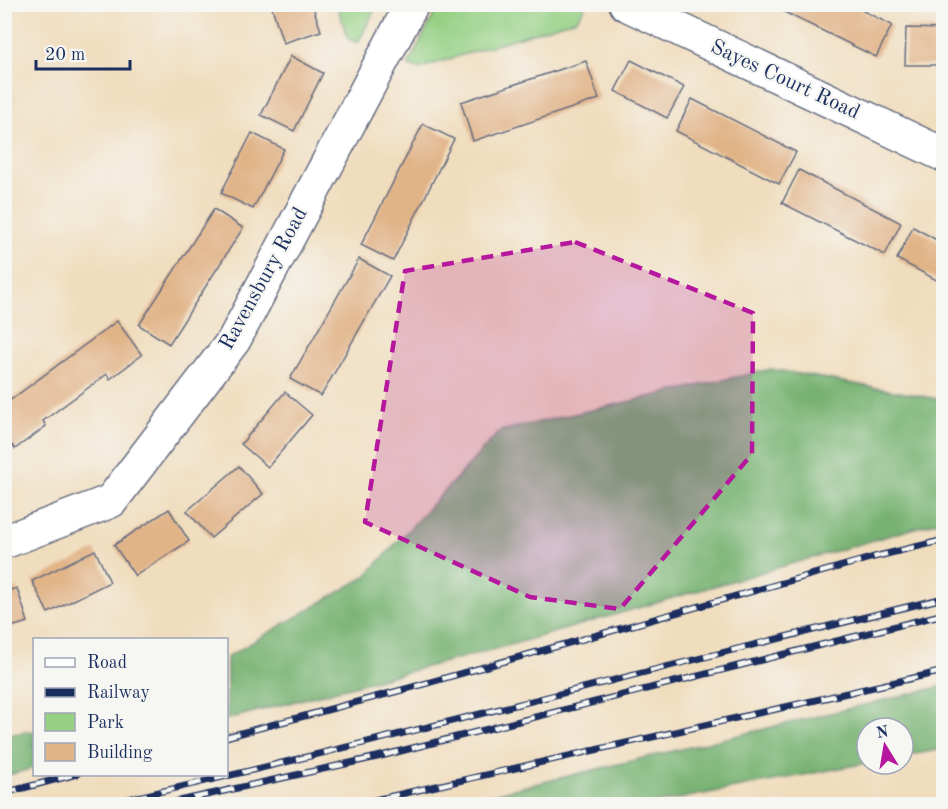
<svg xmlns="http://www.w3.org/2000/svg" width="948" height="809" font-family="'Old Standard TT',serif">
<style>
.green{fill:#95d084;stroke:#588071;stroke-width:1.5}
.forest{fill:#78b272;stroke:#4a7068;stroke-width:1.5}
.building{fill:#e1b488}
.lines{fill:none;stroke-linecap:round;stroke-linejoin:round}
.street-casing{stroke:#666c80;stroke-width:36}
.street{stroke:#fff;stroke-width:33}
.rail-casing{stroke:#1b2f5e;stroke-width:7}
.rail{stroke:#f6f6f2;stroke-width:4.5;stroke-dasharray:14;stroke-linecap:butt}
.marked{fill:#b5179e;fill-opacity:0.2;stroke:#b5179e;stroke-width:4.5;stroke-dasharray:12 8;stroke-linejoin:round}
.labels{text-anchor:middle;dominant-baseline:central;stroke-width:4.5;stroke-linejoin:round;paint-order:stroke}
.street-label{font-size:21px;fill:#1b2f5e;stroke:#f6f6f2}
</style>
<rect width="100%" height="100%" fill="#f6f6f2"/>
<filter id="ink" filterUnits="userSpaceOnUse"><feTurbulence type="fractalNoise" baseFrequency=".0167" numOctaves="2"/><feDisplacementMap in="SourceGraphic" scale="12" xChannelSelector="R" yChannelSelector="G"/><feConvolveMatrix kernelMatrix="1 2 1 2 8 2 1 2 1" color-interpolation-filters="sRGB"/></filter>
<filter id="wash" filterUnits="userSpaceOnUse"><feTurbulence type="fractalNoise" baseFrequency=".008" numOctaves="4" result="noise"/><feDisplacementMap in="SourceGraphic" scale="24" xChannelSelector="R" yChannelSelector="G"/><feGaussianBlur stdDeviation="1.35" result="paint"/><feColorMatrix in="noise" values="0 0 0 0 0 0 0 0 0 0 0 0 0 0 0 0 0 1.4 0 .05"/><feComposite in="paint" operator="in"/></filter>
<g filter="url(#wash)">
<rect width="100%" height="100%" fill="#f0ddbe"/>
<g class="green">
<polygon points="581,4 585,7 577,19 418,69 408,65 439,5"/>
<polygon points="337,5 377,5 358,43 348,39"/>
</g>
<g class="forest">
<polygon points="771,369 943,400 943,520 510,645 227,719 227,657 365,577 500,431"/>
<polygon points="943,686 943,749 903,756 903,728 867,728 867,763 651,804 452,804"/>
<polygon points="34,731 34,768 5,776 5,735"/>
</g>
<g id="blocks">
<g class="building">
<polygon points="271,4 312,4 321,31 283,43"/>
<polygon points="770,5 851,5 892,25 876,57"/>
<polygon points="906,28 944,29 944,65 905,65"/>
<polygon points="291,56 323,73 294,131 261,115"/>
<polygon points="631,60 684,87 667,118 615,91"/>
<polygon points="586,61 599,99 473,141 461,102"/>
<polygon points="692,99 796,152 779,184 676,131"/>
<polygon points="423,124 454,139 393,261 361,245"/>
<polygon points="252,133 284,149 253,209 221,193"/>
<polygon points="799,170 901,223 885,255 782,203"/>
<polygon points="214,209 243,228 169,344 139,325"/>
<polygon points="913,227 944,244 944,284 897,259"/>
<polygon points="359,259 390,276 321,396 290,379"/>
<polygon points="117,321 142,355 110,379 107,374 43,421 46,426 15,449 4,435 4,405"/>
<polygon points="285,392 312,415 268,467 241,444"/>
<polygon points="239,466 263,494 211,538 187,511"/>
<polygon points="169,509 189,541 135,576 114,545"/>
<polygon points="95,550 110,582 48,613 32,581"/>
<polygon points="17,588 28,622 4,629 4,592"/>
</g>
</g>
</g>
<g filter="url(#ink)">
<use href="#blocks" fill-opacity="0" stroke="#666c80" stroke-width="1.5"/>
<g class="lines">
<defs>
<g id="street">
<polyline points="626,4 944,155"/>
<polyline points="4,542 111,501 234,340 412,4"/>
</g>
</defs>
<use href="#street" class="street-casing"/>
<use href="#street" class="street"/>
<defs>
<g id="rail">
<polyline points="226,737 413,687 874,557 944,540"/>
<polyline points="4,793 77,774"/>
<path d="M106,804C387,741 664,665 944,598"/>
<polyline points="166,804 377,757 944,614"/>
<polyline points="357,804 944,671"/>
</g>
</defs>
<use href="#rail" class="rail-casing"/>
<use href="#rail" class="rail"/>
</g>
</g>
<path class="marked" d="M575,242L753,313L752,454L620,609L530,597L365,522L405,271Z"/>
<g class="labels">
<g class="street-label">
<text transform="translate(785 80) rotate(25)">Sayes Court Road</text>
<text transform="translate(264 279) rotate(-61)">Ravensbury Road</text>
</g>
</g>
<rect width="948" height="809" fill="none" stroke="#f6f6f2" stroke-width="24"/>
<rect x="33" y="638" width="195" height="138" fill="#f6f6f2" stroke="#9ea6b7" stroke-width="1.5"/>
<rect x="45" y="658" width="30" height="9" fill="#ffffff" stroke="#9ea6b7" stroke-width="1.5"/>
<text x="87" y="668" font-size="18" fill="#1b2f5e">Road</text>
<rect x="45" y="688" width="30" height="9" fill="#1b2f5e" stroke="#9ea6b7" stroke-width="1.5"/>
<text x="87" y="698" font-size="18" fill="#1b2f5e">Railway</text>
<rect x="45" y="713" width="30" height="18" fill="#95d084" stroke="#9ea6b7" stroke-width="1.5"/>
<text x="87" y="728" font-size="18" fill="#1b2f5e">Park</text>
<rect x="45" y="743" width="30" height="18" fill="#e1b488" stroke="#9ea6b7" stroke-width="1.5"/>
<text x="87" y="758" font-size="18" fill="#1b2f5e">Building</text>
<g transform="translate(885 746) rotate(349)"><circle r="28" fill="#f6f6f2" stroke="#9ea6b7" stroke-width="1.5"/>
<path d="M0-4.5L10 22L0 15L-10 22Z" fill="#b5179e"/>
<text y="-9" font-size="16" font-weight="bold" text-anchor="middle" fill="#1b2f5e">N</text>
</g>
<path d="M36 60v9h94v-9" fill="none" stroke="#1b2f5e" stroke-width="3"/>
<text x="45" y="60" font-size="18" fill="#1b2f5e" stroke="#f6f6f2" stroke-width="4.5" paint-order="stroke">20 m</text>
</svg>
